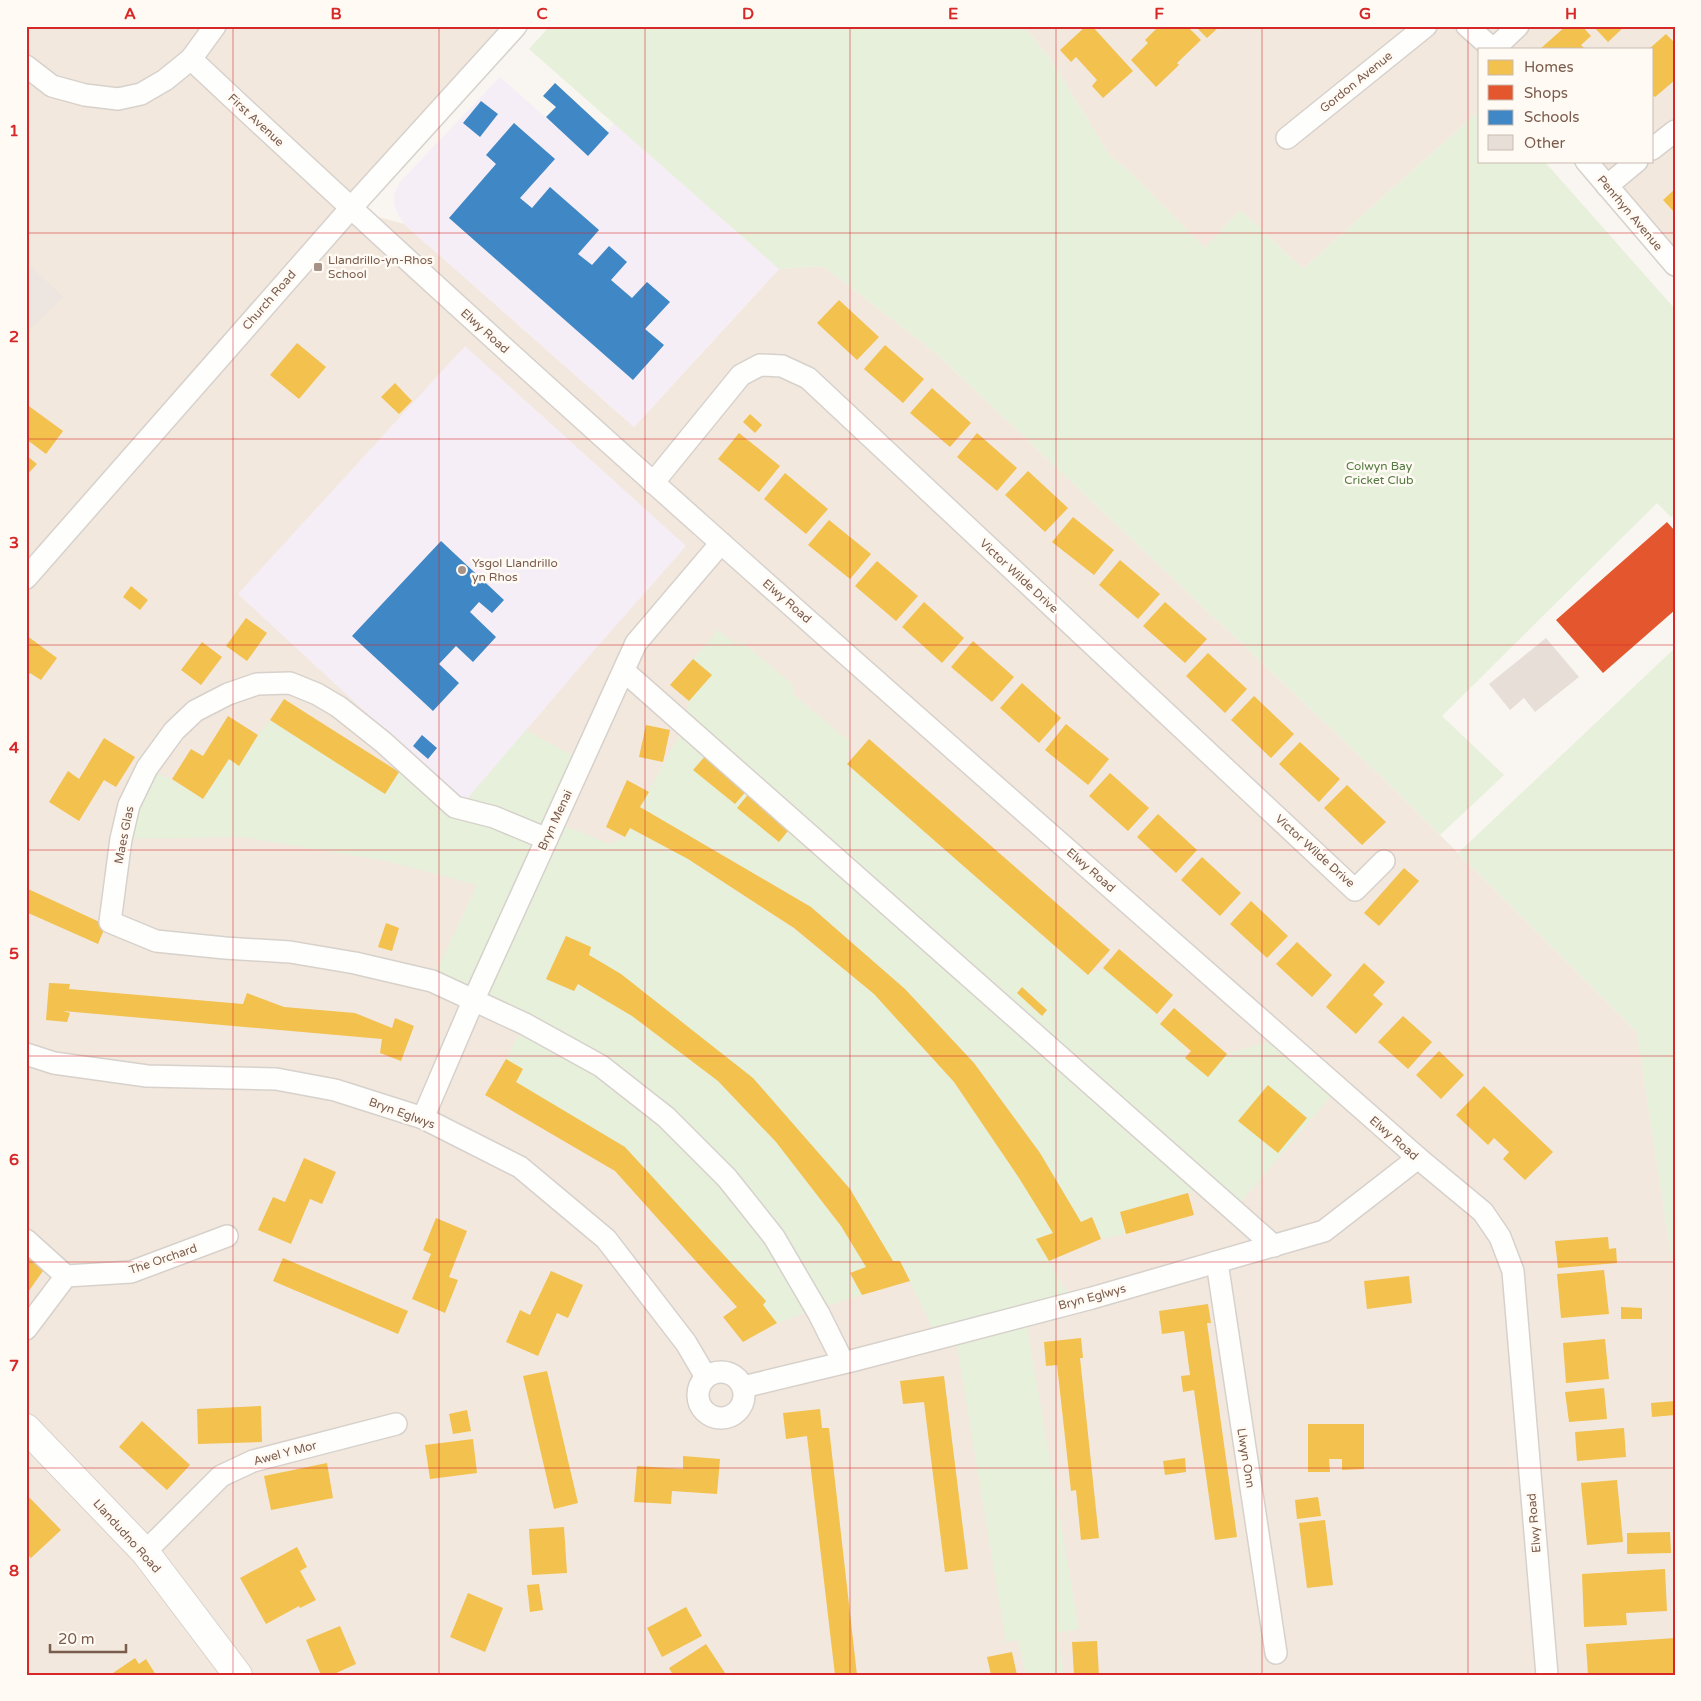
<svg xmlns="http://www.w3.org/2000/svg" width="1701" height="1701" font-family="'Varela Round',sans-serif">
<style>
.residential{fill:#f2e8de}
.industrial{fill:#ede5e0}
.education{fill:#f6eef6}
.green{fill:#e7f0db}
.homes{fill:#f2c14e}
.shops{fill:#e4572e}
.schools{fill:#3f88c5}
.building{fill:#e6ded7}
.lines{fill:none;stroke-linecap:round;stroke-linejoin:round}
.minor-casing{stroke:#d7d1cb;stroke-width:24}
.secondary-casing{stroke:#d9d2cb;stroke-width:30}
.minor{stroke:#fefefd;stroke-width:21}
.secondary{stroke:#fefefd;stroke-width:28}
.grid{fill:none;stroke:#d62828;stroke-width:1;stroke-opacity:0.55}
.poi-dot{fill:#a69286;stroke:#fffaf3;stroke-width:2}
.labels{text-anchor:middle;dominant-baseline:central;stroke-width:5;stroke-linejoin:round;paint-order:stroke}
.street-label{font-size:12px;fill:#7a5c4d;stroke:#fffaf3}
.poi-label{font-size:12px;fill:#7a5c4d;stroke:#fffaf3;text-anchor:start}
.park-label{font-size:12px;fill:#537a41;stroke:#fffaf3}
.neatline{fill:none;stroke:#d62828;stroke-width:2}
.grid-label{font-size:16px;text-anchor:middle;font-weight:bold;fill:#d62828}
</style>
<rect width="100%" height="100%" fill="#f9f5f0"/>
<g class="residential">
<polygon points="26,26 517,26 350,209 404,224 634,427 779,269 823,266 937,354 1381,776 1637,1032 1671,1254 1675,1254 1675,1675 26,1675"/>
<polygon points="1023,26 1675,26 1675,265 1586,161 1652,161 1652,49 1480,49 1480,110 1303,269 1240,210 1205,249 1128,170 1110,156 1049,57"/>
</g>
<polygon class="industrial" points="26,262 63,297 26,333"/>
<g class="education">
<polygon points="500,77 588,155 614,123 779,269 634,427 404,224 397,212 394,203 395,192 399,183"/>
<polygon points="465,346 686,546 597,647 468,798 455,795 238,594"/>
</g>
<g class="green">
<polygon points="550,26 1023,26 1049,57 1110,156 1128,170 1205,248 1240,210 1303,269 1480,110 1480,161 1544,161 1675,309 1675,513 1671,517 1657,503 1442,716 1504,775 1440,835 1381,776 937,354 823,266 779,269 529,49"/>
<polygon points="718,630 737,645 741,641 792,684 794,695 849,741 847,764 1087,975 1103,968 1157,1014 1160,1024 1186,1048 1186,1058 1208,1076 1227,1054 1281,1038 1338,1088 1234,1210 1201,1182 1188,1193 1120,1212 1126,1234 1101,1239 1092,1217 1081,1222 1040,1153 979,1069 905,989 811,907 640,807 685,725 689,701 711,675 693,659"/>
<polygon points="1675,648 1675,1254 1671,1255 1637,1032 1458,853"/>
<polygon points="270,720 385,793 399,772 403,760 455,807 468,798 526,730 582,761 555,822 609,844 625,837 630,828 688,859 793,928 874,994 954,1082 1022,1182 1053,1233 1036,1239 1073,1303 1025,1315 1079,1629 1057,1633 1064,1674 1026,1675 1018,1640 1006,1642 955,1334 935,1333 900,1261 893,1261 850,1189 589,955 591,947 566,936 546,979 573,991 578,984 632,1016 718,1081 776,1142 841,1226 866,1267 850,1273 862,1295 810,1311 777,1323 763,1305 625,1147 516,1082 523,1069 506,1059 525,1024 432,981 477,885 387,861 242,837 121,839 147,768 172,780 203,799 229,759 240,765 258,735"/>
</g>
<g class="homes">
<polygon points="1086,26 1092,26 1133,71 1103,98 1092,86 1097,80 1076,57 1071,62 1060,50"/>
<polygon points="1159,26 1187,26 1201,40 1177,63 1179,65 1156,87 1131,60 1148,43 1145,40"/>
<polygon points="1195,26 1220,26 1207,38"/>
<polygon points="1566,26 1582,26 1591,36 1581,45 1585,49 1540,49"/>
<polygon points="1593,26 1625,26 1608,42"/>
<polygon points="1666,34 1675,43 1675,80 1655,97 1652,94 1652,49 1649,49"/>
<polygon points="1675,189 1675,213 1663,200"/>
<polygon points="839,300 879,337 857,360 817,323"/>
<polygon points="297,343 326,367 299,399 270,375"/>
<polygon points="885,345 924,379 903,403 864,369"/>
<polygon points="395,383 412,401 399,414 381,397"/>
<polygon points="932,388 971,423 950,447 910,413"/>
<polygon points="26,404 63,431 46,454 26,439"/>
<polygon points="750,414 762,425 755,433 743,422"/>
<polygon points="739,433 780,466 759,492 718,459"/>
<polygon points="977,433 1017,468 997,491 957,457"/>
<polygon points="26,455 37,464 26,476"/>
<polygon points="1028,471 1068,508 1045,532 1005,495"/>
<polygon points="785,473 828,509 806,534 764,499"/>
<polygon points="1073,517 1114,550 1094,575 1052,542"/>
<polygon points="829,520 871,554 850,579 808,545"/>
<polygon points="1120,560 1160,594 1138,619 1099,585"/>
<polygon points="877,561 918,596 896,621 855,586"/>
<polygon points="131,586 148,600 140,610 123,597"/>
<polygon points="924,602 964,638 942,663 902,627"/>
<polygon points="1165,602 1207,639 1185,663 1143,626"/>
<polygon points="246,618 267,633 247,661 226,646"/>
<polygon points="26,635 57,658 41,680 30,673 26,678"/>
<polygon points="973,641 1014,677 992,702 951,667"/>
<polygon points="202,642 222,657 201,685 181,670"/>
<polygon points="1208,653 1247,689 1225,713 1186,676"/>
<polygon points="693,659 712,675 689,701 670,685"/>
<polygon points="1022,683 1061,718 1039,743 1000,708"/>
<polygon points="1254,696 1294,734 1271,758 1231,720"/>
<polygon points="284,699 399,772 385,794 270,720"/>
<polygon points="228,716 258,735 239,766 229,759 203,799 172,779 191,749 203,756"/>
<polygon points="1066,724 1109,759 1088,785 1045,750"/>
<polygon points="646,725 670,730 663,762 639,757"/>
<polygon points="104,738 135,757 116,787 104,780 79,821 49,802 68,771 79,779"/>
<polygon points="869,739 1110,950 1088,975 847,764"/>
<polygon points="1300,742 1340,779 1319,802 1279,764"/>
<polygon points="707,754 749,788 735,804 693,770"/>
<polygon points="1110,773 1149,808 1128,831 1089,796"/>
<polygon points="627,780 649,792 640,807 811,907 905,989 974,1063 1040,1153 1081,1222 1092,1217 1101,1239 1049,1261 1036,1239 1053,1233 1019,1178 954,1082 874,994 794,928 688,859 630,828 625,837 606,827"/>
<polygon points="1347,785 1386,822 1362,845 1324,808"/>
<polygon points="750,792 792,826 779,842 737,808"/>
<polygon points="1158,814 1197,850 1176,873 1137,837"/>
<polygon points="1202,857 1241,893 1220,916 1181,880"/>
<polygon points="1404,868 1419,881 1379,926 1364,913"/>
<polygon points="26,888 106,925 98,944 26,912"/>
<polygon points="1251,901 1288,936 1267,958 1230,924"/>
<polygon points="386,923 399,928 392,951 378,947"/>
<polygon points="566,936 591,947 589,955 621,974 753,1078 850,1189 893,1261 900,1261 910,1281 862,1295 850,1273 866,1267 841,1226 776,1142 718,1081 632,1016 578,984 574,991 546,979"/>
<polygon points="1297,942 1332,975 1312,997 1276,964"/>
<polygon points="1119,949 1173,995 1157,1014 1103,968"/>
<polygon points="1364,963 1385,982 1373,995 1383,1004 1356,1034 1326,1007"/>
<polygon points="49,983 70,984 69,989 243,1004 247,993 284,1007 355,1013 392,1028 395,1018 414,1026 401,1061 380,1053 382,1039 63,1011 70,1013 67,1022 46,1020"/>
<polygon points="1022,987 1047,1010 1042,1016 1017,993"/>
<polygon points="1174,1008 1227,1054 1208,1077 1185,1058 1191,1051 1160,1024"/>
<polygon points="1403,1016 1432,1042 1408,1069 1378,1042"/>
<polygon points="1439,1051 1464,1075 1441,1099 1416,1075"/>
<polygon points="506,1059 523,1069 516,1082 625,1147 766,1301 763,1305 777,1323 743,1342 723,1317 737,1307 615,1171 485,1095"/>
<polygon points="1268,1085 1307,1118 1278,1153 1238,1121"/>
<polygon points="1484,1086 1553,1152 1525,1180 1503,1159 1509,1152 1494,1138 1488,1145 1456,1115"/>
<polygon points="304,1158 336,1172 322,1204 310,1199 291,1244 258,1230 273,1197 285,1202"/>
<polygon points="1188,1193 1194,1215 1126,1234 1120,1212"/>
<polygon points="436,1218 467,1231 449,1277 458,1280 445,1313 412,1299 431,1254 423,1250"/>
<polygon points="1608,1237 1609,1249 1616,1248 1617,1263 1558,1268 1555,1241"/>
<polygon points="26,1255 45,1268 26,1295"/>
<polygon points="283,1258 408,1311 398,1334 273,1281"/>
<polygon points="1604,1270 1609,1314 1561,1318 1557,1274"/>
<polygon points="551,1271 583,1285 568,1318 557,1313 538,1356 506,1342 520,1310 530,1315"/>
<polygon points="1409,1276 1412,1303 1367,1309 1364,1281"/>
<polygon points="1208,1304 1211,1323 1207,1323 1237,1537 1215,1540 1194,1390 1183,1392 1181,1376 1190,1375 1184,1331 1162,1334 1159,1311"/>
<polygon points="1621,1307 1642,1308 1642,1319 1621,1319"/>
<polygon points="1081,1338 1083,1358 1080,1358 1099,1538 1081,1540 1076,1490 1071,1491 1057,1365 1046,1366 1044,1342"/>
<polygon points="1605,1339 1609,1379 1566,1383 1563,1343"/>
<polygon points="547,1371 578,1503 554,1509 523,1376"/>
<polygon points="944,1376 968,1569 945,1572 924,1402 903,1404 900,1381"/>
<polygon points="1604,1388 1607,1419 1569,1422 1565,1392"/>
<polygon points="1675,1401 1675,1415 1652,1417 1651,1403"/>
<polygon points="261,1406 262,1442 198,1444 197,1409"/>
<polygon points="820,1409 822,1428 829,1428 857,1675 835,1675 807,1436 786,1439 783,1413"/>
<polygon points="467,1410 471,1431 453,1434 449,1414"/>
<polygon points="142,1421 190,1465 167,1490 119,1447"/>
<polygon points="1308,1424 1364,1424 1364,1469 1342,1470 1342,1459 1329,1459 1330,1472 1308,1472"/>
<polygon points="1624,1428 1626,1457 1577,1461 1575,1432"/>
<polygon points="473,1439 477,1473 430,1479 425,1445"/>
<polygon points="683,1456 720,1459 717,1494 672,1491 671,1504 634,1502 637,1466 683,1469"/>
<polygon points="1185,1458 1186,1472 1165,1475 1163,1461"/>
<polygon points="327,1463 333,1498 271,1510 264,1476"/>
<polygon points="1617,1480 1623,1542 1587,1545 1581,1483"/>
<polygon points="26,1494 61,1530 31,1558 26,1553"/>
<polygon points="1318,1497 1321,1516 1297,1519 1295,1500"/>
<polygon points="1325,1520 1333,1585 1307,1588 1299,1523"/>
<polygon points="564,1527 567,1573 532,1575 529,1529"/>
<polygon points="1670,1532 1671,1553 1627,1554 1627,1533"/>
<polygon points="297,1547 307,1567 300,1571 316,1600 300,1608 299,1606 266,1624 240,1578"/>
<polygon points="1665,1569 1667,1611 1626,1613 1627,1625 1584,1627 1582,1574"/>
<polygon points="539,1584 543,1610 530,1612 527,1585"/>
<polygon points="468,1593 503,1608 485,1652 450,1637"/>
<polygon points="686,1607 702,1636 662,1657 647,1628"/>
<polygon points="340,1626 356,1664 332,1675 321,1675 306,1640"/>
<polygon points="1675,1638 1675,1675 1588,1675 1586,1644"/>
<polygon points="1097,1641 1099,1675 1074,1675 1072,1642"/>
<polygon points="706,1644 725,1673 721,1675 673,1675 669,1668"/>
<polygon points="1012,1652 1017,1675 991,1675 987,1657"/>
<polygon points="135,1658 139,1664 146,1659 156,1675 110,1675"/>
</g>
<polygon class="shops" points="1667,522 1675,531 1675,610 1603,673 1556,620"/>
<g class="schools">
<polygon points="555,83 609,133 588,156 546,117 556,107 543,96"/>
<polygon points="481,101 498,114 480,137 463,123"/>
<polygon points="514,123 555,159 520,198 532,208 550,187 599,230 578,254 592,265 609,246 627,262 611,280 632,298 647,282 670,302 645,329 664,345 633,380 449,218 496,164 486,155"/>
<polygon points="441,541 504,600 492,613 479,602 470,612 496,637 473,662 456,646 439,664 459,683 433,711 352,636"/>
<polygon points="422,735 437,748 428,759 413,746"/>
</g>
<polygon class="building" points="1546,638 1579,677 1535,712 1524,698 1510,710 1489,684"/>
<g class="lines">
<defs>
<g id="minor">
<path d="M215,26L191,59C591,435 1006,795 1418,1158L1483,1212L1500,1237L1513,1271L1547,1675"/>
<polyline points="1467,26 1493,49"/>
<polyline points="1494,49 1518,26"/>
<polyline points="26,66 52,86 85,95 118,99 141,94 165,80 191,59"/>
<polyline points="1287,138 1426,26"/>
<polyline points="1652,149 1675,131"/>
<polyline points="1586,161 1675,265"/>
<polyline points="1607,186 1637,161"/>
<polyline points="653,483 741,375 760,365 782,366 808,378 1355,890 1384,861"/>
<polyline points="26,578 350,209 516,26"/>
<polyline points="624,671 1274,1246"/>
<polyline points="547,839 494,817 455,807 383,742 339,707 317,694 290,683 257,684 228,694 195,711 174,731 147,768 129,805 121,839 110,922 156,941 225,948 290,952 355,963 432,981 525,1024 601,1066 666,1117 727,1178 774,1237 819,1314 843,1362"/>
<polyline points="26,1054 54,1063 147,1076 276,1079 335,1090 423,1118 520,1167 606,1239 686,1343 706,1377"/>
<polyline points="423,1118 474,999 636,643 721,543"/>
<polyline points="26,1240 66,1276"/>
<polyline points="1217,1262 1276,1653"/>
<polyline points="26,1329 66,1276 131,1272 227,1236"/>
<circle cx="721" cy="1395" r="23"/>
<polyline points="743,1387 855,1360 1092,1298 1324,1231 1418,1158"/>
<polyline points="145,1552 221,1476 253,1461 396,1424"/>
</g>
<polyline id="secondary" points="26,1428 145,1552 238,1675"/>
</defs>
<use href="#minor" class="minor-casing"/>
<use href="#secondary" class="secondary-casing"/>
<use href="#minor" class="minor"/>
<use href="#secondary" class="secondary"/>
</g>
<path class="grid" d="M233,26V1675M439,26V1675M645,26V1675M850,26V1675M1056,26V1675M1262,26V1675M1468,26V1675M26,233H1675M26,439H1675M26,645H1675M26,850H1675M26,1056H1675M26,1262H1675M26,1468H1675"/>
<g class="poi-dot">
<rect x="313" y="262" width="10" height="10" rx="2.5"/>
<circle cx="462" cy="570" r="5"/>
</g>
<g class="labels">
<g class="street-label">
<text transform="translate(1356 82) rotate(-39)">Gordon Avenue</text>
<text transform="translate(256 120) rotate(43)">First Avenue</text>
<text transform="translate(1630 213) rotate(50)">Penrhyn Avenue</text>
<text transform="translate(269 300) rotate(-49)">Church Road</text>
<text transform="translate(485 331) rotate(42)">Elwy Road</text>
<text transform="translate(1019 576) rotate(43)">Victor Wilde Drive</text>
<text transform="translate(787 601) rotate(41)">Elwy Road</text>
<text transform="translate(555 820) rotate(-65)">Bryn Menai</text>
<text transform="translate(124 835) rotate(-79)">Maes Glas</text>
<text transform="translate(1315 851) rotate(42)">Victor Wilde Drive</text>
<text transform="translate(1091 870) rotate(41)">Elwy Road</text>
<text transform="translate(402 1113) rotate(20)">Bryn Eglwys</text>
<text transform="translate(1394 1138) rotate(41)">Elwy Road</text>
<text transform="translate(163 1259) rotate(-19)">The Orchard</text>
<text transform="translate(1092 1297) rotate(-15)">Bryn Eglwys</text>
<text transform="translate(285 1453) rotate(-15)">Awel Y Mor</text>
<text transform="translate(1246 1458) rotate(81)">Llwyn Onn</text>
<text transform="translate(1534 1523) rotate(-95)">Elwy Road</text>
<text transform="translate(127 1536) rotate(48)">Llandudno Road</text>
</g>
<g class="poi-label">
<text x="328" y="260">Llandrillo-yn-Rhos<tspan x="328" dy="14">School</tspan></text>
<text x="472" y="563">Ysgol Llandrillo<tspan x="472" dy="14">yn Rhos</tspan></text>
</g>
<g class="park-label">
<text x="1379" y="466">Colwyn Bay<tspan x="1379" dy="14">Cricket Club</tspan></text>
</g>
</g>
<rect width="1701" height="1701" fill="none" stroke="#fffaf3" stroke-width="55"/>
<rect x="1478" y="48" width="175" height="115" fill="#fffaf3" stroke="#cabbb1"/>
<rect x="1488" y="60" width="25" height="15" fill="#f2c14e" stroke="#cabbb1"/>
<text x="1524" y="72" font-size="15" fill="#7a5c4d">Homes</text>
<rect x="1488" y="85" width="25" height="15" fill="#e4572e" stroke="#cabbb1"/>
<text x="1524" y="98" font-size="15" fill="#7a5c4d">Shops</text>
<rect x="1488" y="110" width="25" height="15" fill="#3f88c5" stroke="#cabbb1"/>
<text x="1524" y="122" font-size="15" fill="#7a5c4d">Schools</text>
<rect x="1488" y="135" width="25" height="15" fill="#e6ded7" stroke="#cabbb1"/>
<text x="1524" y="148" font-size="15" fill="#7a5c4d">Other</text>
<path d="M50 1644v8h76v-8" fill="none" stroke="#7a5c4d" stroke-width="2.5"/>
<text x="58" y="1644" font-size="15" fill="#7a5c4d" stroke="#fffaf3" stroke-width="4" paint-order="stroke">20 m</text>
<rect x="28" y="28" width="1646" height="1646" class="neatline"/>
<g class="grid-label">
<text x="130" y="19">A</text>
<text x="336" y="19">B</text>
<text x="542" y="19">C</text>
<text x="748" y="19">D</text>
<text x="953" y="19">E</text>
<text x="1159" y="19">F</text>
<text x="1365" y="19">G</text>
<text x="1571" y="19">H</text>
<text x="14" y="136">1</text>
<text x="14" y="342">2</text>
<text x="14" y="548">3</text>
<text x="14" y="753">4</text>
<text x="14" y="959">5</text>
<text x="14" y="1165">6</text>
<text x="14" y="1371">7</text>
<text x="14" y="1576">8</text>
</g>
</svg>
